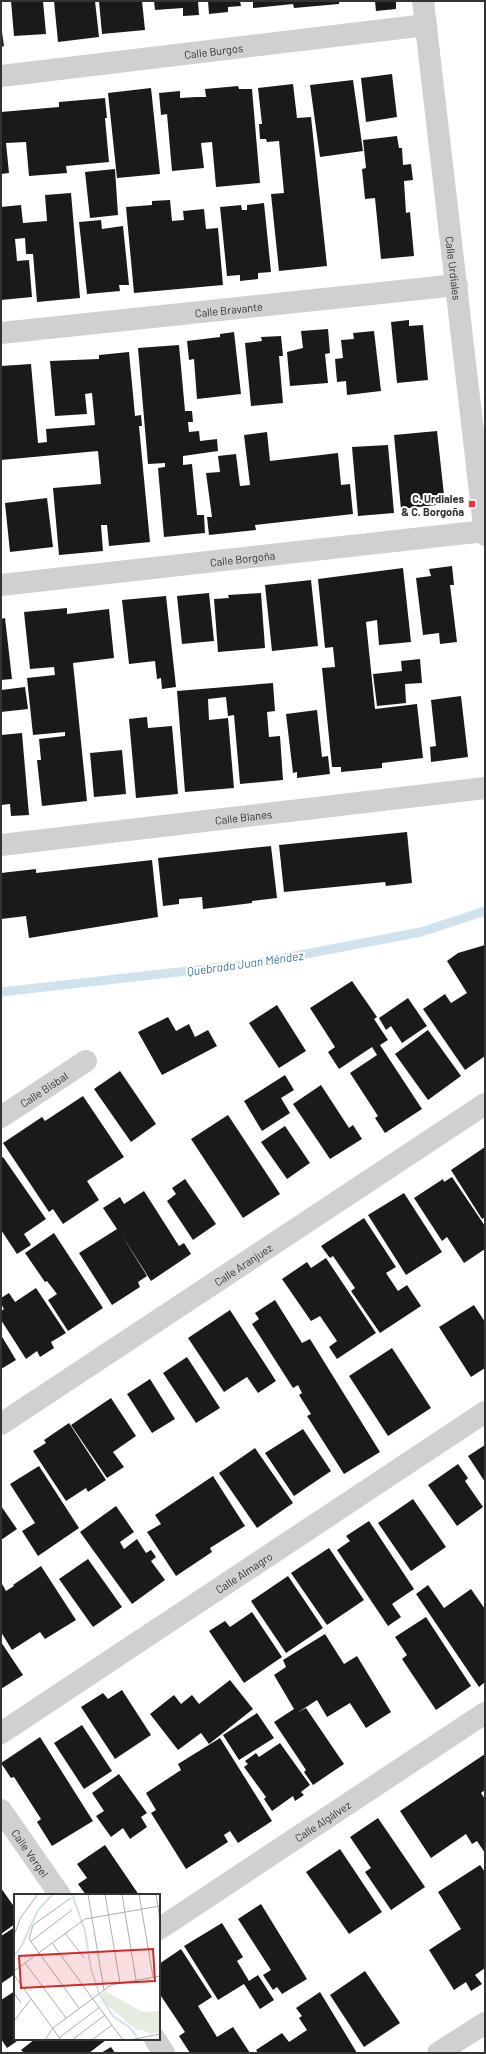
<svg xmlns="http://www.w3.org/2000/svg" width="486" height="2054" font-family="Barlow,sans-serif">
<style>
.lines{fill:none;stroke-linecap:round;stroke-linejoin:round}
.stream{stroke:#cfe2ee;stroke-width:9}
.building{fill:#1a1a1a}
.minor{stroke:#d0d0d0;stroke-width:22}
.poi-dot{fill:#e63946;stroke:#fff;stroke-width:1.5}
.labels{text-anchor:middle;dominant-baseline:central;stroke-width:4;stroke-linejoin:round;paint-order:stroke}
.street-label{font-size:11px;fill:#333;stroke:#fff}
.poi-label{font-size:11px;font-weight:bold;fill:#333;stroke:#fff;text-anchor:end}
.water-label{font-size:12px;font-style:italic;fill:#3f7597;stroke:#fff}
.inset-river{fill:none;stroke:#cfe2ee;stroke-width:2}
.inset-road{fill:none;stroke:#adadad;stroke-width:1}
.view{fill:#d62828;fill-opacity:0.15;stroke:#d62828;stroke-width:2}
.inset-edge{fill:none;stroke:#333;stroke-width:2}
</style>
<rect width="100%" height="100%" fill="#fff"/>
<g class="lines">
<polyline class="stream" points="1,992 258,963 421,932 485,911"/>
</g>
<g class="building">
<polygon points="11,1 43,1 46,34 14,36"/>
<polygon points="54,1 95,1 99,37 58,42"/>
<polygon points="99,1 142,1 145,30 102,34"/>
<polygon points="154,1 198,1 199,15 183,16 183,8 155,10"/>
<polygon points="208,1 240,1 241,6 228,7 228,12 209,14"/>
<polygon points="253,1 339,1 339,4 294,8 293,4 253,8"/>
<polygon points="375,1 396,1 396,9 376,11"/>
<polygon points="1,25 4,46 1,47"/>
<polygon points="392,74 397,117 366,122 361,78"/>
<polygon points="353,80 363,151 320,157 310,85"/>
<polygon points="293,84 297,118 311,117 327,266 279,271 271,194 284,193 279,141 267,142 266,139 260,139 259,124 262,124 258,88"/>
<polygon points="238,86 239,89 252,89 260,183 216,187 212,142 201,143 204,168 172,171 167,114 161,115 159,93 180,91 180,98 196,97 206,97 205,89"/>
<polygon points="151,88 160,174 117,178 108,93"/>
<polygon points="105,98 107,118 105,118 109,162 66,166 67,173 29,176 26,142 6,143 9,173 1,174 1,112 59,107 59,102"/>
<polygon points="397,136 399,148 402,148 403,165 411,164 413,180 404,181 406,213 410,212 414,256 381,259 375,198 365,199 362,169 366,168 363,140"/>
<polygon points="115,169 118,215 90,218 85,172"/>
<polygon points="71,193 80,298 37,302 33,254 26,254 25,238 15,239 17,261 29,260 32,297 1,300 1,207 21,205 23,223 47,221 45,195"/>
<polygon points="170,200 172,221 184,220 183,211 204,209 206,229 218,228 223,285 134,293 126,207 152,205 152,201"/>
<polygon points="264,203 271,272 258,273 258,279 240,281 240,275 227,276 220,207 241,205 242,210 247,210 247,205"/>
<polygon points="101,220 102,229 123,226 129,285 119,285 120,291 87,294 79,222"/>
<polygon points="409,320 409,326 423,325 428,380 397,383 391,322"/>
<polygon points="328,329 330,353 325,354 328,383 290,386 287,352 303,348 301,331"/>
<polygon points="374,331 381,391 347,395 346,381 337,382 335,359 343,358 341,340 354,339 353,333"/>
<polygon points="234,332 241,394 197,399 194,359 189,360 187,341 220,337 220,334"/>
<polygon points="281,336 283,356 279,356 283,403 251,406 245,343 262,341 261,337"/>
<polygon points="179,345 185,411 192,411 193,422 188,422 189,432 199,431 200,441 217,439 218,451 183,456 183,465 192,464 197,515 204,515 205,533 164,537 158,468 165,467 165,463 148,464 138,348"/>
<polygon points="129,352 135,416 141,415 142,426 139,426 150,542 109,546 107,525 101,525 103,551 59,555 53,488 101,484 98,451 1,460 1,366 31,364 38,443 47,442 46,429 95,425 92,393 85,394 87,414 55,416 50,361 99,359 99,355"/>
<polygon points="437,431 445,504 401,509 394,435"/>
<polygon points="267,432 270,461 338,453 341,485 350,484 353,514 255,525 256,530 209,535 207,517 212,517 206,473 220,472 218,456 236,454 240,486 250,485 244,435"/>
<polygon points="388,445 394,513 358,516 352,447"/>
<polygon points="47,498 53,547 10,552 5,503"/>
<polygon points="452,566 454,585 450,585 457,642 440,644 439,633 423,635 416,578 431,576 429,569"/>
<polygon points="403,568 411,642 379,645 377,620 366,622 375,709 417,704 423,758 382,763 382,768 341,772 341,767 332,767 322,668 335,667 333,647 325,648 318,579"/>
<polygon points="311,580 318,646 272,651 265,585"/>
<polygon points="209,593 214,641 182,644 177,596"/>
<polygon points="261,593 265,648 218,652 214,599 229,598 228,595"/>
<polygon points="166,596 176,687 162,689 161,678 157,679 155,661 129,664 122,600"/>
<polygon points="67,608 67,614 109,609 114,658 73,663 87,801 42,806 37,760 41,760 39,739 65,736 65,732 33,735 27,678 55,675 54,667 30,669 24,612"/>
<polygon points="5,618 12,679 1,680 1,619"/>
<polygon points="420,659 422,683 405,684 406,703 377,706 373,674 402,671 401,661"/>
<polygon points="273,683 275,711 267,712 269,737 280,736 283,780 240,784 234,715 228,716 226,697 208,699 209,720 228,718 234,788 185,792 177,691"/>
<polygon points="25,687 28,709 1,712 1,690"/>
<polygon points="461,696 468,757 431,762 430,747 436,746 431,700"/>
<polygon points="317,710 322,757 328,756 330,774 297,778 297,772 293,773 286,714"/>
<polygon points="147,717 148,728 172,726 178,794 136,798 129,719"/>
<polygon points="22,733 29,815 11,816 10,804 1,805 1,735"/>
<polygon points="122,750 126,794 94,797 90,753"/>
<polygon points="407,832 412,883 386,886 385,882 284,892 279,845"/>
<polygon points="271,846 277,898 252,901 252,903 203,909 202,897 179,899 179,904 163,906 158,858"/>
<polygon points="152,860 158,917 29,938 26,916 1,919 1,873 36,869 36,873"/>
<polygon points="485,945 485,1056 465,1070 423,1009 445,994 451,1003 467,993 447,961 458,953"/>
<polygon points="352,981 377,1017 374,1019 388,1040 380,1045 422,1109 385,1133 375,1118 378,1116 350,1073 377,1055 372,1047 339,1069 328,1052 335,1047 310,1008"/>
<polygon points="408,998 427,1026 402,1043 391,1026 386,1030 379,1018"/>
<polygon points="277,1005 306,1051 279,1068 249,1023"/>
<polygon points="168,1017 176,1031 189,1024 195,1037 208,1030 217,1046 162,1075 138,1032"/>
<polygon points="428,1030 461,1076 428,1100 395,1054"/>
<polygon points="120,1071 156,1124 131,1142 94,1089"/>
<polygon points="285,1075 294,1090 281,1098 290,1113 262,1131 244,1101"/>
<polygon points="321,1085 349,1128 353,1125 362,1139 330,1159 293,1104"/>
<polygon points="83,1096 124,1157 87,1181 99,1200 63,1224 53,1209 49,1212 3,1143 42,1117 45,1121"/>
<polygon points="228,1115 280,1194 243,1218 191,1139"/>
<polygon points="285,1126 310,1163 287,1179 261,1142"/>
<polygon points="485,1147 485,1217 482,1219 451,1170"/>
<polygon points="3,1157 46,1219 24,1234 31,1245 17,1254 1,1230 1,1158"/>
<polygon points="452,1177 485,1226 485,1249 464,1263 447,1237 442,1241 414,1198 443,1179 444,1182"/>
<polygon points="185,1179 216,1224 193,1240 167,1201 176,1194 172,1188"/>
<polygon points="144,1191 179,1246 184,1243 191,1254 151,1281 121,1234 147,1276 138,1282 140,1287 112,1305 79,1253 117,1229 103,1208 120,1197 124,1204"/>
<polygon points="404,1193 442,1252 406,1275 368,1215"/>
<polygon points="364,1218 396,1267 386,1273 398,1291 407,1285 421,1306 380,1333 351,1291 355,1288 333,1256 330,1258 321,1246"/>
<polygon points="54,1233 103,1308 68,1331 48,1300 57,1294 47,1281 45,1282 25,1253"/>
<polygon points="326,1258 376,1333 337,1359 329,1347 337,1341 320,1316 311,1321 282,1279 307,1262 311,1268"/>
<polygon points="36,1288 66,1333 51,1342 54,1348 40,1357 37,1351 26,1359 1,1320 1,1311 4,1309 1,1304 1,1298 9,1293 15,1302"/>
<polygon points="275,1300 302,1343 310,1339 380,1452 344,1474 307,1416 311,1414 299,1395 302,1393 298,1385 293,1388 252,1324 259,1319 255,1313"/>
<polygon points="474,1305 485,1322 485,1368 471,1377 439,1327"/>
<polygon points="230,1310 276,1381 258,1393 247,1377 224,1392 188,1338"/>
<polygon points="1,1335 16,1360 1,1369"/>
<polygon points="392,1348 431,1408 388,1436 349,1376"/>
<polygon points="187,1357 220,1408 196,1423 163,1373"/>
<polygon points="150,1379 175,1419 152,1433 127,1394"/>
<polygon points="111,1398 136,1436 113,1452 124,1467 107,1478 71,1425"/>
<polygon points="69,1423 106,1480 88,1492 86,1488 66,1501 33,1451 46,1443 44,1440"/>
<polygon points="303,1429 331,1471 294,1496 265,1453"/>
<polygon points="485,1445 485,1482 468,1456"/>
<polygon points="255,1448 293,1503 257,1528 219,1473"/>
<polygon points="458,1464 468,1478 465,1481 483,1507 457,1526 428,1485"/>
<polygon points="39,1466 79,1528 38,1556 22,1531 35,1523 10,1484"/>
<polygon points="213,1476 245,1526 210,1548 212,1552 176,1576 147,1532 161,1524 155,1515"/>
<polygon points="413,1499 446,1547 411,1571 378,1523"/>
<polygon points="1,1506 17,1529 1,1540"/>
<polygon points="116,1506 134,1532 120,1542 124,1549 137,1539 146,1553 151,1550 156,1557 151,1561 165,1580 132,1604 80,1532"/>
<polygon points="369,1521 414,1589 392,1604 401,1617 388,1626 337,1550 350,1541 346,1536"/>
<polygon points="329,1548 364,1600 327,1625 291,1573"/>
<polygon points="88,1559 122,1607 93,1627 59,1579"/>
<polygon points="41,1566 76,1620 45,1639 40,1632 12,1650 1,1632 1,1582 6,1591 14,1586 13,1585"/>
<polygon points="288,1576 323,1628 286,1653 251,1601"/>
<polygon points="428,1585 444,1608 471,1589 485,1609 485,1682 479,1687 416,1594"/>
<polygon points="252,1612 282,1657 244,1683 209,1631 225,1621 230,1627"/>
<polygon points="426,1617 471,1686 436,1710 402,1659 407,1655 395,1637"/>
<polygon points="325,1634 344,1664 357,1656 391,1712 366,1728 350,1703 327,1717 317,1700 297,1713 306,1708 344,1764 313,1785 304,1772 306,1770 274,1722 294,1709 274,1675 286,1667 283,1660"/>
<polygon points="1,1642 23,1675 1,1689"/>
<polygon points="230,1680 253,1709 209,1744 201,1733 178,1750 150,1714 174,1695 181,1704 192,1695 199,1704"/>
<polygon points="122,1690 151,1735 115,1759 81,1707 103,1693 108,1699"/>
<polygon points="257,1713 274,1738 239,1760 223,1735"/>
<polygon points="82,1725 112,1771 84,1789 54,1743"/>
<polygon points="40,1737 93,1821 52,1846 37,1822 41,1819 14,1777 11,1778 1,1763"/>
<polygon points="220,1738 272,1821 238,1843 230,1831 224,1835 228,1842 186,1869 151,1813 156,1810 146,1793 181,1770 178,1764"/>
<polygon points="280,1743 310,1785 301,1792 304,1795 295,1801 293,1796 272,1811 264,1799 266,1797 244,1767 248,1764 245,1761 256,1753 259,1757"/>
<polygon points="485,1754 485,1790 481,1793 485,1799 485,1853 477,1841 472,1844 466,1834 431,1858 400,1811"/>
<polygon points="119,1774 147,1813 141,1817 147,1827 130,1839 123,1828 111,1837 96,1816 104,1811 92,1793"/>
<polygon points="378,1818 425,1887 391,1910 365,1872 371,1868 350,1837"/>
<polygon points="105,1845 139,1895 86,1895 78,1884 87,1878 77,1864"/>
<polygon points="340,1849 382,1912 349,1934 306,1872"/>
<polygon points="480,1865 485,1872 485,1968 475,1975 482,1984 471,1991 466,1982 454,1990 429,1950 461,1929 438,1892"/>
<polygon points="1,1888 15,1908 15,1924 1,1934"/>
<polygon points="261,1904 307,1979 282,1994 277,1987 273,1990 263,1975 271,1970 238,1919"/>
<polygon points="222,1923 243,1957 237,1961 249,1981 258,1975 274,2000 260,2009 244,1984 218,2000 184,1946"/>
<polygon points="15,1927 15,1974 2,1983 1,1936"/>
<polygon points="181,1949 212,1997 198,2006 217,2037 233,2027 250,2053 190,2053 179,2036 185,2032 159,1993 159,1964"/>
<polygon points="365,1971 400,2023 364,2047 330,1995"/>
<polygon points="15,1991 15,2039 20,2039 7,2048 1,2039 1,2000"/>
<polygon points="320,1992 357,2053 258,2053 256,2050 282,2033 289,2042 307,2030 299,2018 302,2016 296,2008"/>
<polygon points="35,2039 105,2039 106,2040 89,2053 24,2053 21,2050"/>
<polygon points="111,2047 115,2053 101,2053"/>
</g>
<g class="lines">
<g class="minor">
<path id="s1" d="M423,1L485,535"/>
<path id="s2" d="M1,76L426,25"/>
<path id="s3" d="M1,333L457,285"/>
<path id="s4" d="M1,585L485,531"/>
<path id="s5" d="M1,845L485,788"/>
<path id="s6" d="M1,1117L86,1061"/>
<path id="s7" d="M1,1424L485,1104"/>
<path id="s8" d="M1,1733L485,1412"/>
<path id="s9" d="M1,1810L60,1895"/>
<path id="s10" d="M159,1929L485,1713"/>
<polyline points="155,2039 164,2053"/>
<polyline points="438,2053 485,2023"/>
</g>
</g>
<rect class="poi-dot" x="468" y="500" width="8" height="8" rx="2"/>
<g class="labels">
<g class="street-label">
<text stroke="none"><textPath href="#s2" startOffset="214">Calle Burgos</textPath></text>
<text stroke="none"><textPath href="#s1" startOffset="269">Calle Urdiales</textPath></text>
<text stroke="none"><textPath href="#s3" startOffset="229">Calle Bravante</textPath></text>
<text stroke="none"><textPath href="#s4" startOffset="243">Calle Borgoña</textPath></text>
<text stroke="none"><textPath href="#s5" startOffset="244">Calle Blanes</textPath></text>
<text stroke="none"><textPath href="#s6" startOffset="51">Calle Bisbal</textPath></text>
<text stroke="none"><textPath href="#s7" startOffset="290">Calle Aranjuez</textPath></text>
<text stroke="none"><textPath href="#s8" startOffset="291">Calle Almagro</textPath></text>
<text stroke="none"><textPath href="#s10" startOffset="196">Calle Algálvez</textPath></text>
<text stroke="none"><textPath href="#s9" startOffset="52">Calle Vergel</textPath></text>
</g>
<g class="poi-label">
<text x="464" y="498">C. Urdiales<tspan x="464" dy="13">&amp; C. Borgoña</tspan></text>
</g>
<g class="water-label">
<text transform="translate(245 963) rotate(-8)">Quebrada Juan Méndez</text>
</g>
</g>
<g transform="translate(14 1894)">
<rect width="146" height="146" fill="#fff"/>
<path d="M91,97L129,118L146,117V138L136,140L129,136H122L91,109L87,100Z" fill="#e6ecdf"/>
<path class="inset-river" d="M58,0L71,37L77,75L85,99M0,62L7,53L24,16L39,0M86,101L99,122L115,133L123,143"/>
<path class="inset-road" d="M74,0L90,96M91,0L106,89M108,0L122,86M125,0L139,83M142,0L146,26M57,4L19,31L15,45L65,114M51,39L70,64M0,41L7,23L24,0M16,48L58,16M38,49L109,146M11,69L52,124M0,77L71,25L146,12M0,81L47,146M0,99L7,109M0,127L17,105M46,143L86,113M31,146L39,134L97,91L146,82M58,146L91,121M78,146L98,131M116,146L146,140"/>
<path class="view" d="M139,55L141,87L7,94L5,62Z"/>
<rect width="146" height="146" class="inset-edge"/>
</g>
<rect width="486" height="2054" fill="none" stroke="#333333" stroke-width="4"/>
</svg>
